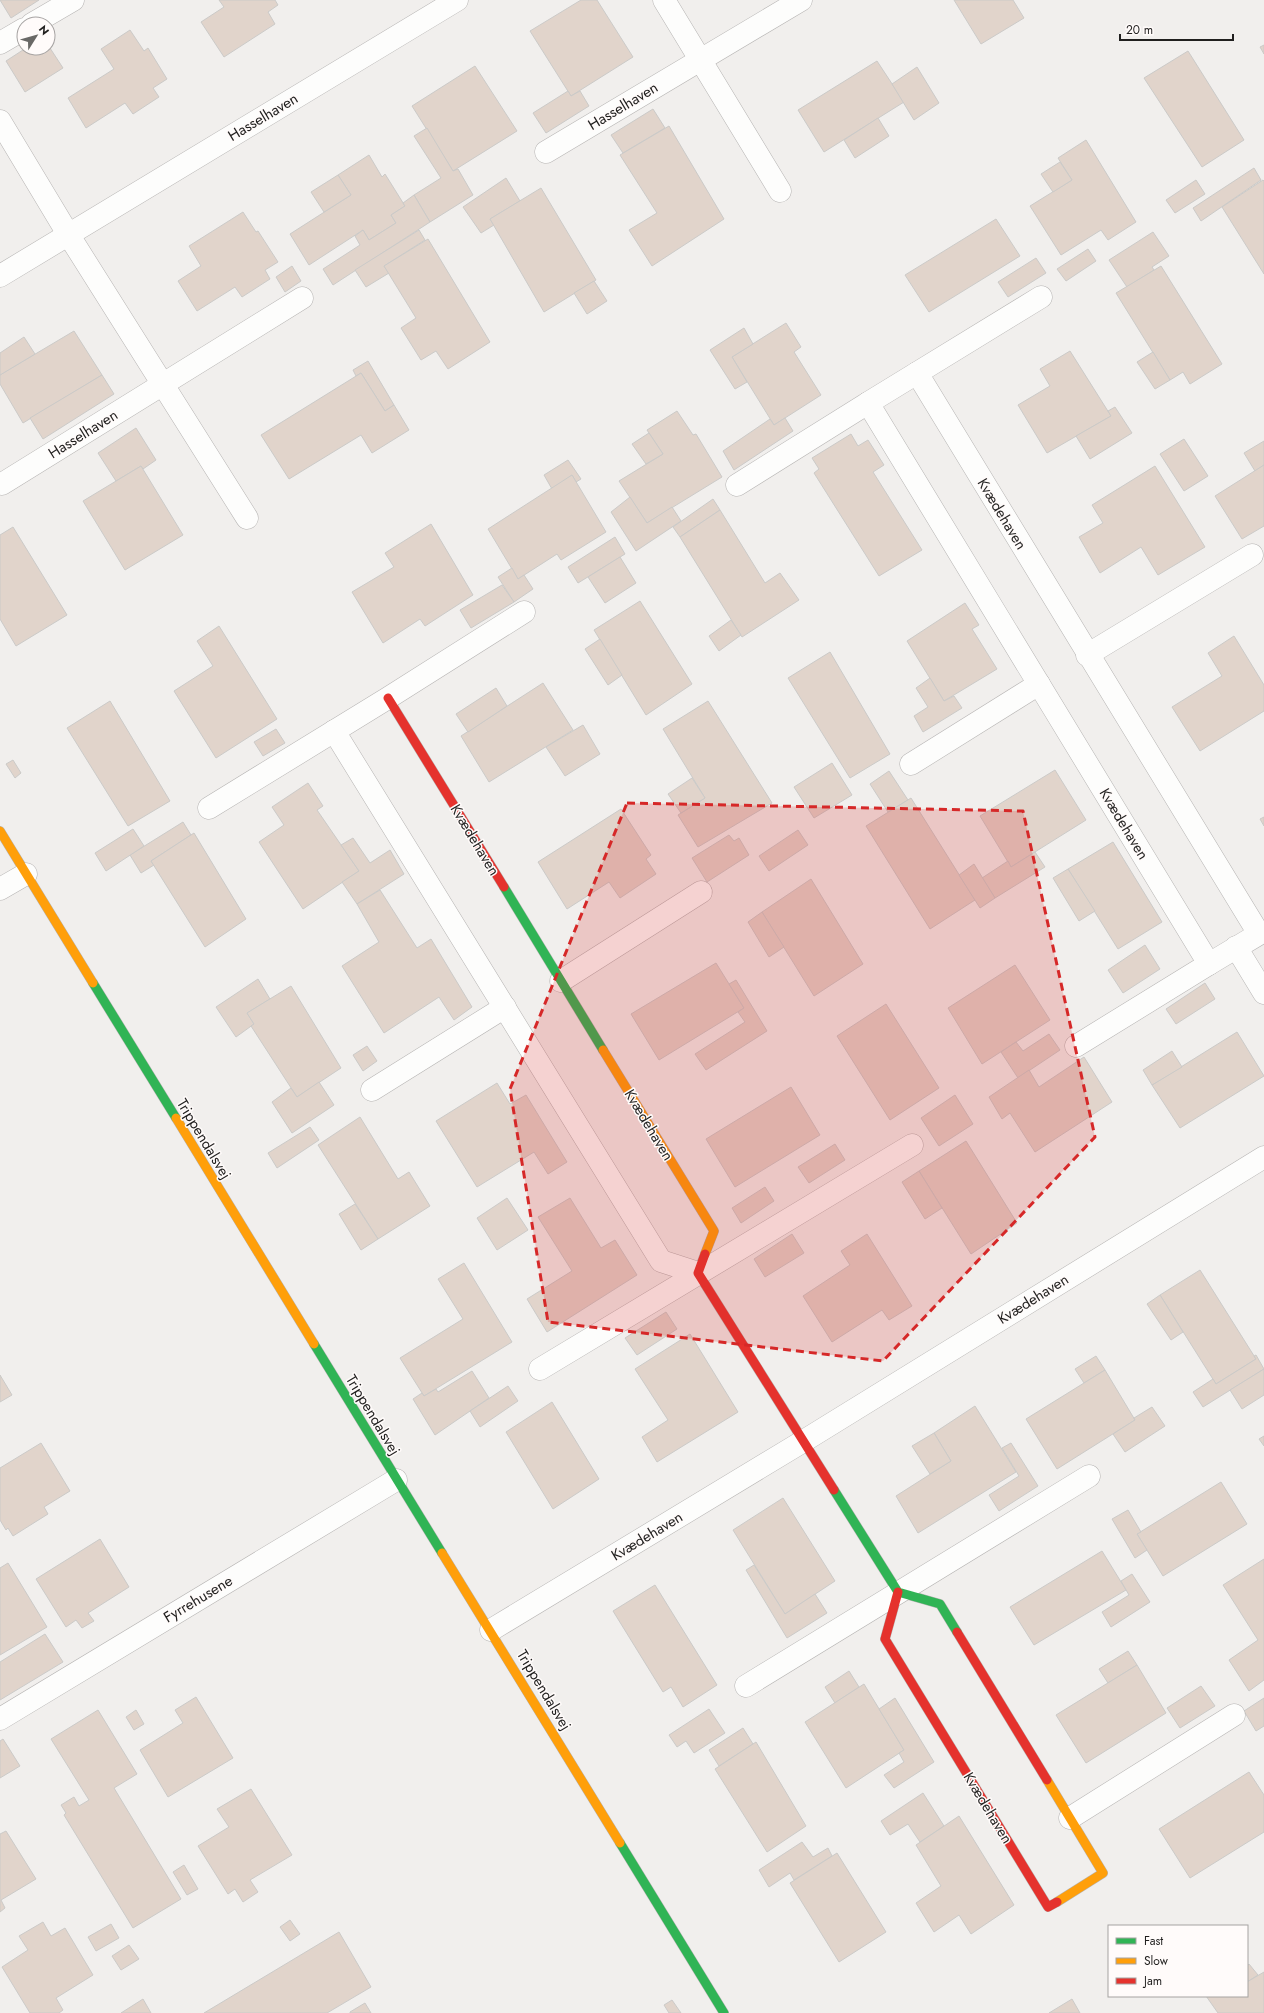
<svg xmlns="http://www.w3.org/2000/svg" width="1264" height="2013" font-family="Jost,sans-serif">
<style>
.building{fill:#e1d4cb;stroke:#cbcac8}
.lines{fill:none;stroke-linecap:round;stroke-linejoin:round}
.street-casing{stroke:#b6b4b3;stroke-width:23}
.fast-casing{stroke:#b6b4b3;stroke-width:10}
.slow-casing{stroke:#b6b4b3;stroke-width:10}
.jam-casing{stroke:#b6b4b3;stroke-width:10}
.street{stroke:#fdfdfc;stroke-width:22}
.fast{stroke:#30b455;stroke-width:9}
.slow{stroke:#ff9f0a;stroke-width:9}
.jam{stroke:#e5322d;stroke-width:9}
.marked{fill:#d62828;fill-opacity:0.2;stroke:#d62828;stroke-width:3;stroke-dasharray:8 5;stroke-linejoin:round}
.labels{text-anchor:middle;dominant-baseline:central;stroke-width:3;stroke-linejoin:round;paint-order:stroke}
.street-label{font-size:15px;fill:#201f1e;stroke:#fffbfa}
</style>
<rect width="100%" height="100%" fill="#f1efed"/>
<g class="building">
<polygon points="0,0 39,0 11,18"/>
<polygon points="219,0 275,0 278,5 268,12 275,24 224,57 201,22 224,7"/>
<polygon points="581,0 597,0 633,57 571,96 530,31"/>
<polygon points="954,0 1013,0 1024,18 981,44"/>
<polygon points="130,30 144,51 148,48 167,79 153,88 159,97 133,114 125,103 86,128 68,98 114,69 101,49"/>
<polygon points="48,45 63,68 25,92 6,61 26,48 48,48"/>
<polygon points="1264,45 1264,54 1260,47"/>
<polygon points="1188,51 1244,140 1202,167 1144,78"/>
<polygon points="877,61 904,102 824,152 798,110"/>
<polygon points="475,66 517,131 453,171 412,106"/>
<polygon points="917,67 939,103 914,120 892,84"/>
<polygon points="568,91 571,96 580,91 589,106 546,133 533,113"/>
<polygon points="653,109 665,128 623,153 611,135"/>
<polygon points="878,118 889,136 855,158 844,140"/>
<polygon points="669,126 724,219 652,266 629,230 657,213 620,155"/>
<polygon points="427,128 453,171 458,169 473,195 430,222 414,195 441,178 414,136"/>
<polygon points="1086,140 1136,222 1108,240 1101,230 1061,255 1030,206 1072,180 1058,158"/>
<polygon points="369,155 382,177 385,174 405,206 391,215 396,223 369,240 363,230 309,265 290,234 351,195 338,175"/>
<polygon points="1060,162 1072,180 1053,192 1041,174"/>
<polygon points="1254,168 1261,180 1201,221 1193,208"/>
<polygon points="338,175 351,195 324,212 311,192"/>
<polygon points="506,178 520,201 490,219 494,225 481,233 463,207"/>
<polygon points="1196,180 1205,194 1175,213 1166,200"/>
<polygon points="1263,180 1264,181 1264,274 1222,207"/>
<polygon points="541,188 596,280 544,312 490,219"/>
<polygon points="414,195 430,222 333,285 323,269 360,245 355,236 363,230 369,240 396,223 391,215 405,206 403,203"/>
<polygon points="243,212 256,232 258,231 278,262 265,270 270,279 242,297 235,287 197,311 178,281 201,266 189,246"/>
<polygon points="996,219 1020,256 929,312 905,275"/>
<polygon points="419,230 425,240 384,266 389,273 366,287 355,270"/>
<polygon points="1153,232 1169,256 1152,267 1154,270 1127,287 1109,260"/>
<polygon points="428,239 490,342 448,369 436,351 421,360 401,328 416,318 384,266"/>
<polygon points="1088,249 1096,261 1066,281 1057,269"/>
<polygon points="1036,258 1046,273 1008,297 998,282"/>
<polygon points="292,266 301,281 285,292 276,277"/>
<polygon points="1161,266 1222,364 1190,384 1183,372 1170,380 1116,293"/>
<polygon points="594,281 607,301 587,314 574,293"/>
<polygon points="786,323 801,347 794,352 821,395 774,425 732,357"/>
<polygon points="744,328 753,344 732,357 747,382 735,389 710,350"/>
<polygon points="74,331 102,375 23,423 0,384 0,375"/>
<polygon points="24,337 35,354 0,375 0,353"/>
<polygon points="1070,351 1111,416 1047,453 1018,405 1050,386 1040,369"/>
<polygon points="1153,352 1170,380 1155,389 1137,362"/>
<polygon points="368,361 394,405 385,411 361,373 356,376 353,370"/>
<polygon points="361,373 385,411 394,405 409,430 372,453 361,435 289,479 261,435"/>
<polygon points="102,375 114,394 43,439 30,418"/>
<polygon points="1115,407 1132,433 1090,459 1076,436 1111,416 1108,411"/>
<polygon points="677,411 693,435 696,434 722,477 647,523 619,481 663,454 647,430"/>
<polygon points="785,418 793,431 734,470 723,451 770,419 774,425"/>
<polygon points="136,428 156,460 143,469 141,466 116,481 98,453"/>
<polygon points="649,433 663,454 646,464 632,444"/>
<polygon points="851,434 858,446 868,440 884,465 873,472 922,550 879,576 814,473 819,469 812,458"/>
<polygon points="1184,439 1208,476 1184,491 1160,454"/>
<polygon points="1264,441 1264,465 1255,471 1244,453"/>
<polygon points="568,460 581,479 576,482 572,475 552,489 544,475"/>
<polygon points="1264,465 1264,526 1242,539 1215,496"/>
<polygon points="141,466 183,535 125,570 83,501"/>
<polygon points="1155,466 1205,547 1158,575 1141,547 1100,573 1079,537 1103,523 1092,505"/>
<polygon points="572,475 606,532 561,560 557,554 518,579 488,529"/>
<polygon points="630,497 647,523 672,507 681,521 636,551 611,512"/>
<polygon points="713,499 720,510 680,537 673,527"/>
<polygon points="720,510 765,583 780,573 799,600 742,637 680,537"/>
<polygon points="431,524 473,595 425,626 420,619 383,643 352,592 394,567 385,553"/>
<polygon points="13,527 67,615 16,646 0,619 0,535"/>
<polygon points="615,537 625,554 578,583 568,567"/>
<polygon points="620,557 636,583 605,603 588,577"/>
<polygon points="512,568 518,579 524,575 533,589 514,602 498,577"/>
<polygon points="502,585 514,602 471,628 460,610"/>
<polygon points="640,601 692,684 646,715 594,630"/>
<polygon points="965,603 979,625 972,629 997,669 944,701 907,641"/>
<polygon points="731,620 741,635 719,651 709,636"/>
<polygon points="219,626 277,719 216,758 174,691 213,666 197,641"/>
<polygon points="1234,636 1264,685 1264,711 1200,751 1172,707 1222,676 1208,653"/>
<polygon points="600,639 622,675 608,685 585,649"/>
<polygon points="830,652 890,754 850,778 788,678"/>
<polygon points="930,678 944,701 954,696 962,708 923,732 914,716 928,707 916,688"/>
<polygon points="543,683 573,730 489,782 461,736"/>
<polygon points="496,688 507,706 468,732 456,714"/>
<polygon points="110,701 170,801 128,826 67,728"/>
<polygon points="708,701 772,803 698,847 678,815 705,798 663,729"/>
<polygon points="583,725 600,754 565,776 546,747"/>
<polygon points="276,729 285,743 263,756 254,742"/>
<polygon points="13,760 21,773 15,778 6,764"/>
<polygon points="832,763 852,795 814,818 794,787"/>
<polygon points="1055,770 1086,820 1011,867 980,816"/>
<polygon points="889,771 908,800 888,812 870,784"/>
<polygon points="692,778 705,798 681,813 668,794"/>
<polygon points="308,783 323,806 317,810 359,871 303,909 259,842 284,825 272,807"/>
<polygon points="911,798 975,900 930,929 866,826"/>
<polygon points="621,809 651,855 646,859 656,874 620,898 609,882 567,909 538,862"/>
<polygon points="1264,817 1264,826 1260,819"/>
<polygon points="183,822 191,835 151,861 154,865 141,873 130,855"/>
<polygon points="133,829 144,846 106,871 95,853"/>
<polygon points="798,830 808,845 769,871 759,856"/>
<polygon points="194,833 246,919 205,947 151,861"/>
<polygon points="729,835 734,841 739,838 749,855 707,882 692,858"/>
<polygon points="353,838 370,863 390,850 404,874 357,904 342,882 359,871 341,845"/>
<polygon points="1113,842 1162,922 1118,949 1068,869"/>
<polygon points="1035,852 1045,867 995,898 982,878 1008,861 1011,867"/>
<polygon points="974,864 995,898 980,908 959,875"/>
<polygon points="1068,869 1095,911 1079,921 1053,878"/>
<polygon points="811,879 863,964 814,996 762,912"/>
<polygon points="380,890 417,948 431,939 472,1007 454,1020 439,997 384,1033 342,966 379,942 357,904"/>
<polygon points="762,912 784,947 769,957 748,922"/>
<polygon points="1145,945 1160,969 1123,993 1108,970"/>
<polygon points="716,963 744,1008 659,1060 631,1014"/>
<polygon points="1015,965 1050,1020 982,1064 948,1008"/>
<polygon points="258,979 270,999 247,1013 254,1024 236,1037 216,1007"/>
<polygon points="736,980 767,1031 706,1070 695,1054 745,1022 738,1012 744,1008 729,984"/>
<polygon points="1205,983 1215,999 1176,1024 1166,1009"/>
<polygon points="291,986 341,1068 297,1097 251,1026 254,1024 247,1013"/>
<polygon points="886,1004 939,1088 890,1120 837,1036"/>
<polygon points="1237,1032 1264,1076 1180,1128 1152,1085"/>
<polygon points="1049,1034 1060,1050 1018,1078 1001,1052 1016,1042 1023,1051"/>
<polygon points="367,1046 377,1061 363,1071 353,1055"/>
<polygon points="1172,1051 1182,1067 1152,1085 1143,1070"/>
<polygon points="1084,1057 1112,1102 1035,1152 1010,1113 1002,1119 989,1097 1029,1070 1039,1087"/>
<polygon points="319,1082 334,1105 292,1133 272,1102 291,1088 297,1097"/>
<polygon points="497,1083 510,1104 526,1095 567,1162 548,1174 534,1152 477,1187 436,1121"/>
<polygon points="791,1087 820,1135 735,1187 706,1139"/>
<polygon points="955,1095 973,1124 939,1146 921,1118"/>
<polygon points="360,1117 398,1179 409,1172 430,1206 378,1239 318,1145"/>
<polygon points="310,1127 319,1140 277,1168 268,1153"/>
<polygon points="966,1141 1017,1223 971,1254 919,1171"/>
<polygon points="835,1144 845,1160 809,1183 798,1167"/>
<polygon points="919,1171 942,1208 925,1219 902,1182"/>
<polygon points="765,1187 774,1201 741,1223 732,1208"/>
<polygon points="507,1198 528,1230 497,1250 477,1218"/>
<polygon points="570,1198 601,1248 615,1240 637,1275 547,1332 527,1299 572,1271 538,1217"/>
<polygon points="355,1204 378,1239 361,1250 339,1214"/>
<polygon points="792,1234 804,1253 765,1277 754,1259"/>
<polygon points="867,1234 912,1306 889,1320 882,1310 832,1342 803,1296 850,1265 841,1251"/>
<polygon points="464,1263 512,1342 424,1396 400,1358 463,1319 438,1279"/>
<polygon points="1200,1270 1256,1359 1216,1384 1160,1295"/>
<polygon points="1160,1295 1183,1332 1171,1340 1147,1304"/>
<polygon points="666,1312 677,1329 637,1355 625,1338"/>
<polygon points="690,1334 738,1412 657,1462 642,1437 668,1420 635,1369"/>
<polygon points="1256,1355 1264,1369 1203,1407 1193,1392 1213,1379 1216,1384 1256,1359 1254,1356"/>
<polygon points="1096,1356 1105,1370 1084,1383 1075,1369"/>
<polygon points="1264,1369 1264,1395 1242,1409 1230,1390"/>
<polygon points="1105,1370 1135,1420 1057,1469 1026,1419"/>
<polygon points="472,1371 489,1398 435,1435 413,1399 422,1393 424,1396 436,1389 438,1392"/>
<polygon points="0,1375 12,1395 0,1402"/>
<polygon points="508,1386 518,1401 480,1427 470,1411"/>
<polygon points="552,1402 599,1479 553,1509 506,1432"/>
<polygon points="975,1406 1016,1472 918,1533 896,1496 951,1461 934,1433"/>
<polygon points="1152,1407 1165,1426 1125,1452 1113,1434 1135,1420 1134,1418"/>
<polygon points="934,1433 951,1461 930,1474 912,1446"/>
<polygon points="1264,1436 1264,1446 1259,1439"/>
<polygon points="41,1443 70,1491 44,1507 48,1514 13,1536 8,1528 6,1530 0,1520 0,1468"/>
<polygon points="1011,1443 1038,1486 999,1511 989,1495 1019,1476 1002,1448"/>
<polygon points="1221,1482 1247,1524 1163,1576 1137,1534"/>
<polygon points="783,1498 835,1581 785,1614 733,1530"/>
<polygon points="1128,1510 1141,1532 1137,1534 1147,1550 1135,1558 1112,1519"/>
<polygon points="100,1539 129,1587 88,1613 94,1621 82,1628 76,1620 66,1627 36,1579"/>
<polygon points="1102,1551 1126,1590 1034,1645 1010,1607"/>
<polygon points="1264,1559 1264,1680 1249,1691 1229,1660 1258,1640 1223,1585"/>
<polygon points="8,1563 47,1627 0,1655 0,1568"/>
<polygon points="754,1565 785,1614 815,1594 827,1613 787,1638 746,1570"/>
<polygon points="1132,1574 1150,1602 1111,1627 1102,1612 1129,1595 1121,1581"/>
<polygon points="655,1585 717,1685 683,1707 671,1687 663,1692 613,1611"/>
<polygon points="45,1634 63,1662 0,1700 0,1662"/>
<polygon points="1128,1651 1137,1665 1108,1683 1099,1669"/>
<polygon points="1137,1665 1166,1713 1086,1763 1056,1715"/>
<polygon points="849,1671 859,1687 835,1703 825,1687"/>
<polygon points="864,1684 904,1750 846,1788 805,1722"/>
<polygon points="1201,1686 1215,1706 1180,1728 1167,1708"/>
<polygon points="196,1697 233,1758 168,1797 140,1750 183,1723 175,1710"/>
<polygon points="895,1698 934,1762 894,1788 884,1775 904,1762 899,1753 904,1750 879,1709"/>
<polygon points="1264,1698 1264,1726 1256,1731 1244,1711"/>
<polygon points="709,1709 725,1733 694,1753 686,1741 677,1747 669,1735"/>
<polygon points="98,1710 137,1774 114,1788 181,1899 133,1928 64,1815 66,1813 61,1805 74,1797 79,1806 89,1800 51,1739"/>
<polygon points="136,1710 144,1724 134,1730 126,1717"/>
<polygon points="743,1728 753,1744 719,1766 709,1750"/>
<polygon points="3,1739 20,1766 0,1778 0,1741"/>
<polygon points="756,1742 806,1826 767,1852 715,1769"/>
<polygon points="1249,1772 1264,1795 1264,1832 1190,1878 1159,1829"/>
<polygon points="251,1789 292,1855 250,1880 258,1892 243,1902 235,1889 228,1894 198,1846 229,1827 217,1809"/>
<polygon points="923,1793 944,1826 920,1842 908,1824 890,1835 881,1821"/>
<polygon points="959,1816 1014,1905 971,1934 959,1915 934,1932 916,1903 941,1886 916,1845"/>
<polygon points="6,1831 36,1879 1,1900 5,1908 0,1912 0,1834"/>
<polygon points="802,1842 813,1857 828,1848 832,1856 794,1880 790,1873 769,1887 759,1870"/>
<polygon points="837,1853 886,1932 839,1962 790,1883"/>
<polygon points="184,1865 198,1889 187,1895 173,1872"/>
<polygon points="290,1920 300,1934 290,1941 280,1927"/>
<polygon points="43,1922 51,1936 65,1928 93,1975 56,1998 63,2010 59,2013 30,2013 2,1967 28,1950 19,1936"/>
<polygon points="111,1924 119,1938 96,1951 88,1937"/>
<polygon points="339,1932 371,1987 327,2013 204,2013"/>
<polygon points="129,1945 139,1959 121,1970 112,1956"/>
<polygon points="1249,1964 1258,1975 1247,1982 1247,1966"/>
<polygon points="1264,1972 1264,2013 1218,2013 1206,1996 1247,1996 1247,1982"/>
<polygon points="143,1999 151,2013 121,2013"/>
<polygon points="1072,1999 1080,2013 1049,2013"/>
<polygon points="672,2000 681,2013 669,2013 664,2005"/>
<polygon points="365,2003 371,2013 350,2013 350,2012"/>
</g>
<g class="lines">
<defs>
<g id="street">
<polyline points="664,0 780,191"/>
<polyline points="32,24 73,0"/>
<polyline points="0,43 24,29"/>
<polyline points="0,121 68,234 247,518"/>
<polyline points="546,152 801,0"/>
<polyline points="0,276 457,0"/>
<polygon points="917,373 1259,934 1209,964 868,403"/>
<polyline points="917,373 1041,297"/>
<polyline points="2,484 302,298"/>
<polyline points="737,485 868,403"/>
<polyline points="1087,655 1252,555"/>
<polyline points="334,731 661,1261 698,1273"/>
<polyline points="911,764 1039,684"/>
<polyline points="209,808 388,698 524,612"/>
<polyline points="0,889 26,874"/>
<polyline points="1236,947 1264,993"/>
<polyline points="561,981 701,892"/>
<polyline points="1076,1046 1209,964"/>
<polyline points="372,1090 505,1007"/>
<polyline points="540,1369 912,1145"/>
<polyline points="491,1630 802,1442 1264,1157"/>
<polyline points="746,1686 1089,1476"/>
<polyline points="0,1719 396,1480"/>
<polyline points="1070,1818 1234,1715"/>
</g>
<g id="fast">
<polyline points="504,887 603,1050"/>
<polyline points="93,983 176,1118"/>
<polyline points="314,1344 442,1553"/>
<polyline points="834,1490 898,1592 940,1604 957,1632"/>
<polyline points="620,1843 724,2013"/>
</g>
<g id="slow">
<polyline points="0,831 93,983"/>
<polyline points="603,1050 714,1231 705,1254"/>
<polyline points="176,1118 314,1344"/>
<polyline points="442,1553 620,1843"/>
<polyline points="1047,1780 1103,1873 1057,1902"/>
</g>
<g id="jam">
<polyline points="388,698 504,887"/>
<polyline points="705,1254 698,1273 834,1490"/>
<polyline points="898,1592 885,1639 1048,1907 1057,1902"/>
<polyline points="957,1632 1047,1780"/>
</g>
</defs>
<use href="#street" class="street-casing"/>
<use href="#fast" class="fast-casing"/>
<use href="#slow" class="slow-casing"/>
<use href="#jam" class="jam-casing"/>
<use href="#street" class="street"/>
<use href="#fast" class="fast"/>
<use href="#slow" class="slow"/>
<use href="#jam" class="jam"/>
</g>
<path class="marked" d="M627,803L1023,811L1095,1137L883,1361L548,1322L510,1089Z"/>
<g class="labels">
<g class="street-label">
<text transform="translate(623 106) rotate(-31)">Hasselhaven</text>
<text transform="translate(263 117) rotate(-31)">Hasselhaven</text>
<text transform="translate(83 434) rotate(-32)">Hasselhaven</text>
<text transform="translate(1002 514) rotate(59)">Kvædehaven</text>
<text transform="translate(1124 824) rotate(59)">Kvædehaven</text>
<text transform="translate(475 840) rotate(59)">Kvædehaven</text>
<text transform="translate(649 1125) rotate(59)">Kvædehaven</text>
<text transform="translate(204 1139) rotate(59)">Trippendalsvej</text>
<text transform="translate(1033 1299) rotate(-32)">Kvædehaven</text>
<text transform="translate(373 1415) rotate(59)">Trippendalsvej</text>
<text transform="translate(647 1536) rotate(-31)">Kvædehaven</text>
<text transform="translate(198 1599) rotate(-31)">Fyrrehusene</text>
<text transform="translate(544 1690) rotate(59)">Trippendalsvej</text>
<text transform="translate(988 1808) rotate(59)">Kvædehaven</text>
</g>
</g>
<rect x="1108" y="1925" width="140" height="72" fill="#fffbfa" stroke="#a6a3a2"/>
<rect x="1116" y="1938" width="20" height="6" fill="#30b455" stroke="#a6a3a2"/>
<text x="1144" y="1945" font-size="12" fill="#201f1e">Fast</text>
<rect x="1116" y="1958" width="20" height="6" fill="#ff9f0a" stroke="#a6a3a2"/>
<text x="1144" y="1965" font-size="12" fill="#201f1e">Slow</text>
<rect x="1116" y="1978" width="20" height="6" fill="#e5322d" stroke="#a6a3a2"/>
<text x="1144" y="1985" font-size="12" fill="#201f1e">Jam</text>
<g transform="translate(36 36) rotate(53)"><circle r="19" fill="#fffbfa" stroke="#a6a3a2"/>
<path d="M0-3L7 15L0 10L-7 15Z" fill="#696866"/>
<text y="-6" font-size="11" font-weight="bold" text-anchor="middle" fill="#201f1e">N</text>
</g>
<path d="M1120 34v6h113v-6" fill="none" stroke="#201f1e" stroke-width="2"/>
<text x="1126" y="34" font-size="12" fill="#201f1e" stroke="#fffbfa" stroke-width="3" paint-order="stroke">20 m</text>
</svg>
